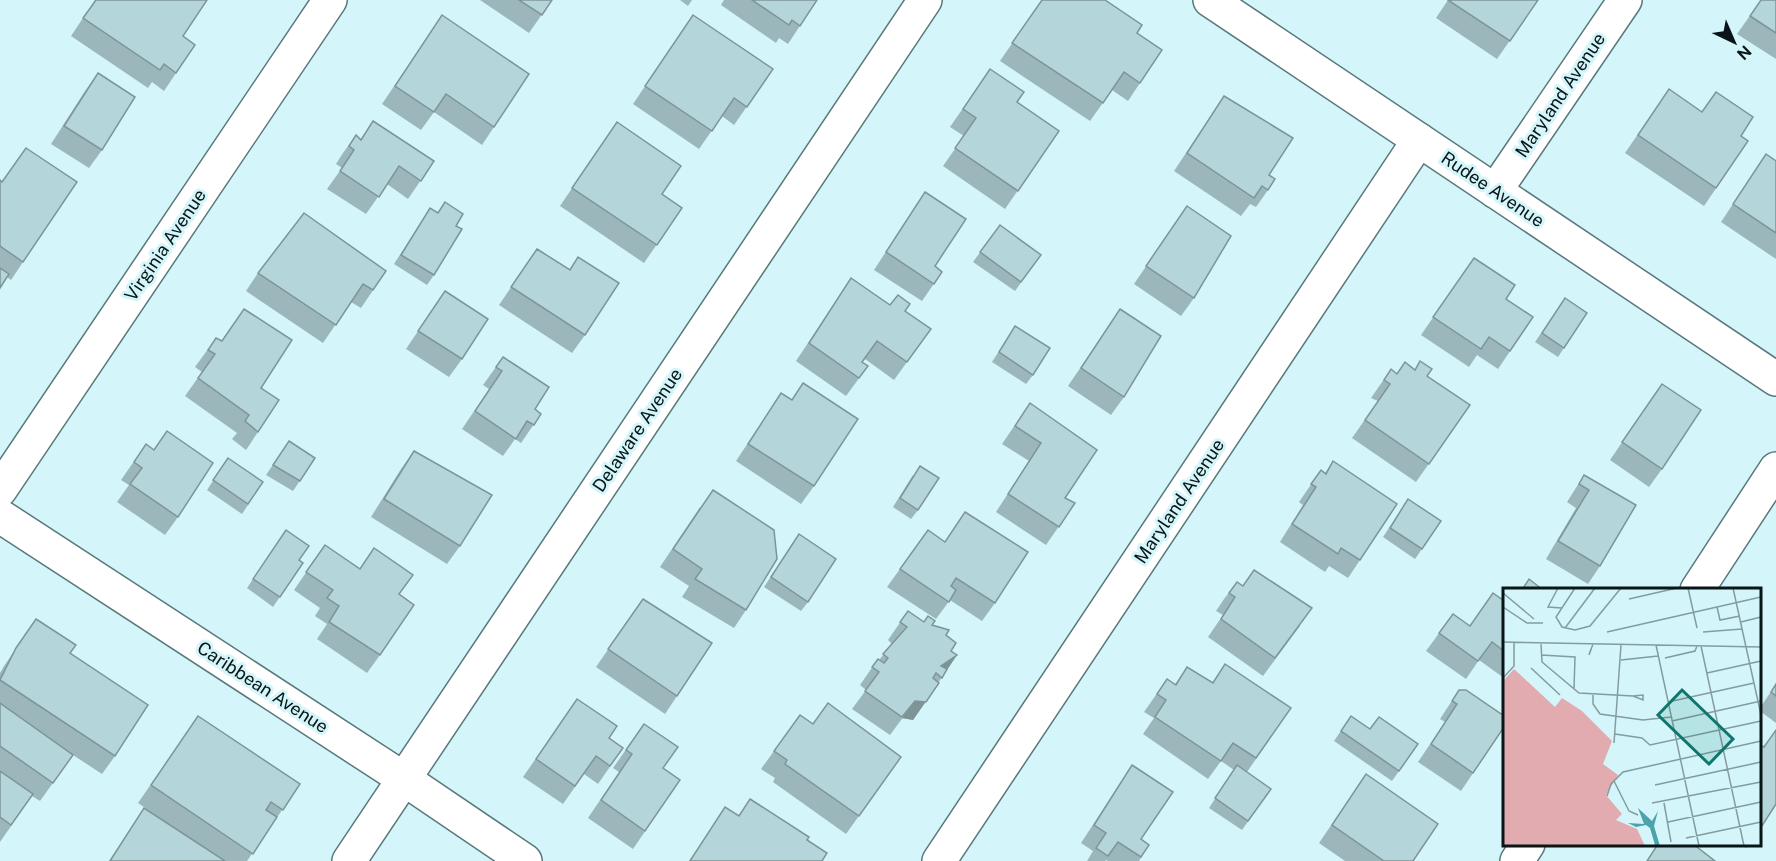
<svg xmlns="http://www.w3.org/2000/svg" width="1776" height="861" font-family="'Public Sans',sans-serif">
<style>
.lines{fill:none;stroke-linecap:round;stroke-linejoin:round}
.minor-casing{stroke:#59787b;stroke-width:36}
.minor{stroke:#fff;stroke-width:33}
.wall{fill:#9bb7bb}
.shaded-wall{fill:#7e9598}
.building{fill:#b4d5d9;stroke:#7e9598;stroke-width:1.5}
.labels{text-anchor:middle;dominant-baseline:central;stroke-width:6;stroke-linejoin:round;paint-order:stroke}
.street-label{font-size:18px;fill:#091517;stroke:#d4f6fa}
.inset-road{fill:none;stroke:#839c9f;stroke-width:1.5}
.view{fill:#0f766e;fill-opacity:0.15;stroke:#0f766e;stroke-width:3}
.inset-edge{fill:none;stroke:#091517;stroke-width:3}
</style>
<rect width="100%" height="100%" fill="#d4f6fa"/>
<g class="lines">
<defs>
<g id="minor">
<polyline points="1210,0 1776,379"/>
<polyline points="1495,191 1625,0"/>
<polyline points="0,490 330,0"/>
<polyline points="0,516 404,779 525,861"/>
<polyline points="1697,590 1776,469"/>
<polyline points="349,861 925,0"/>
<polyline points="939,861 1419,140"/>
<polyline points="1517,861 1528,844"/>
</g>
</defs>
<use href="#minor" class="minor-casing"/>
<use href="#minor" class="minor"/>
</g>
<g class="wall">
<polygon points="95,0 183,36 176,73 164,91 152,82 148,88 71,36"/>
<polygon points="480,0 552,0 529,33"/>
<polygon points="680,0 692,0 688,6"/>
<polygon points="724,0 817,0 788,44 779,38 776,43 721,5"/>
<polygon points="1042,0 1137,33 1162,50 1128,101 1112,90 1090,121 1000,61"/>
<polygon points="1448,0 1538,0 1497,59 1436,18"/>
<polygon points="1761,0 1776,0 1776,59 1737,34"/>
<polygon points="430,33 494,127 482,145 434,112 421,130 382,104"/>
<polygon points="681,33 773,69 734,125 722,116 699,149 633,104"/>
<polygon points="990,69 1017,102 1059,131 1005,209 943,166 964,136 950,127"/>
<polygon points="98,73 102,150 89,168 51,144 85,91"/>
<polygon points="1669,89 1702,112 1748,141 1704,206 1625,153"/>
<polygon points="1224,96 1269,175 1268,190 1256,207 1250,204 1241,216 1174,171"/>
<polygon points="373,121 434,161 408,199 387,184 366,214 327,189 342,168 336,164 343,153 356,135 361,139"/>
<polygon points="617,122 662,194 682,208 644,263 560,206"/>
<polygon points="1766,154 1776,161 1776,259 1721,222"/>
<polygon points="0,180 23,262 11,280 7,277 0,288"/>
<polygon points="925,192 935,266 942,272 922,301 874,270"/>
<polygon points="1187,206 1194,298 1181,316 1134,284"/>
<polygon points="430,208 456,226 434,275 427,285 394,264"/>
<polygon points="1000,225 1041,255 1015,291 973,262"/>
<polygon points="537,249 569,270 578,257 585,335 572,353 499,305"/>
<polygon points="1474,258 1506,299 1533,317 1498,369 1477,355 1469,367 1421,335"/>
<polygon points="386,271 361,308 351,302 323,343 246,291 258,273"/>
<polygon points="851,278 890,305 905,311 931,329 894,380 865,359 862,362 868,366 846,396 796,361"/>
<polygon points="445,291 462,359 449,377 406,349"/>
<polygon points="1565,298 1587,313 1558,357 1535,342"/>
<polygon points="1120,309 1124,397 1111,415 1068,386"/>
<polygon points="1015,326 1033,375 1026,384 992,362"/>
<polygon points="216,338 261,388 258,432 246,450 232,439 237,433 185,396 202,372 195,367"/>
<polygon points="503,357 535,409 541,414 521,443 515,439 503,456 462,429 489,389 483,385"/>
<polygon points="1391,369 1397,374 1415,369 1427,376 1470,405 1416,482 1352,438 1378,401 1371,398"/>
<polygon points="803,383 814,486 801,504 736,461 781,393 792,400"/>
<polygon points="1662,384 1662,469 1649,487 1610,460"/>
<polygon points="1030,403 1065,498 1075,503 1046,545 996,512 1029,461 1002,444"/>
<polygon points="289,441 315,458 293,491 266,475"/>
<polygon points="146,444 178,517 165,535 117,502 129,485 121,480"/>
<polygon points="414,451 460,546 447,564 371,517 401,469"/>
<polygon points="228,458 263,482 242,514 207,490"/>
<polygon points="1333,461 1360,560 1348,578 1329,566 1325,572 1280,542 1303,505 1299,502 1321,470 1325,473"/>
<polygon points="913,475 918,510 911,519 893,507"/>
<polygon points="1584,475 1636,505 1600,566 1588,584 1546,559 1576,508 1567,502"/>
<polygon points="1408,499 1441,521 1415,559 1383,537"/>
<polygon points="700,507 746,610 734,628 682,597 689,586 660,567"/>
<polygon points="965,512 995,603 982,621 950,600 936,619 887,587 928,530 945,542"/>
<polygon points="286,530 299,560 303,563 273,607 247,588"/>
<polygon points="792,544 808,602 801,611 764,587"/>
<polygon points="325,545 399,594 380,655 367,673 317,639 327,624 315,616 320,608 294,590"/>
<polygon points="1254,570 1300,626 1263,676 1208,637 1223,615 1216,611 1224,599 1237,582 1243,586"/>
<polygon points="643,599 677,696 665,714 596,667"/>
<polygon points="1504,601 1504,678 1479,660 1466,679 1426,651 1453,614 1470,626"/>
<polygon points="908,611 924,622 933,625 946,635 951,651 957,655 913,720 902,718 890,735 852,709 866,690 860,685 878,659 879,660 892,644 888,640"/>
<polygon points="36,619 70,653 115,756 102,774 73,755 40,801 32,796 0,842 0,673 4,666"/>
<polygon points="1225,664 1291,708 1247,772 1271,789 1242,830 1209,808 1234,770 1221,761 1208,779 1143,734 1154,718 1144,712 1167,679 1175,684 1187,667 1212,683"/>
<polygon points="1776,684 1776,723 1760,711 1760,708"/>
<polygon points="1459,690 1504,727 1461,791 1418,762 1445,722 1440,719"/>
<polygon points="577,699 609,738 623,748 598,784 584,774 563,804 523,777"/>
<polygon points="800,715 813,724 901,757 846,834 773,782 775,778 761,769"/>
<polygon points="198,716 300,784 247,861 109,861 144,808 203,847 138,803"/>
<polygon points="1351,716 1370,729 1418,744 1392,781 1334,741"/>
<polygon points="644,724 663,768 680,780 633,849 588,818 619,772 613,768"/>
<polygon points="1132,765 1141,839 1149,845 1139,861 1108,861 1106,860 1105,861 1087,861 1093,851 1081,843"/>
<polygon points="1366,774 1413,861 1345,861 1319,843"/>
<polygon points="725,807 739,816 807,840 822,861 689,861"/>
<polygon points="1741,844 1749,844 1746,848"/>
</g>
<g class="shaded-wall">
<polygon points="957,655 945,673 941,666"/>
<polygon points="939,683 913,720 902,718 890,735 915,701"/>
</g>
<g class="building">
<polygon points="96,0 207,0 183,36 195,45 176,73 164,64 160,70 83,18"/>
<polygon points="519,0 552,0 542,15"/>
<polygon points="752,0 817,0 800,26 792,20 789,25"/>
<polygon points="1042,0 1105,0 1142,25 1137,33 1162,50 1140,83 1124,72 1103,103 1012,43"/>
<polygon points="1448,0 1538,0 1510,41"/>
<polygon points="1761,0 1776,0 1776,33 1750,16"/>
<polygon points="442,15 529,74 494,127 446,94 434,112 395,86"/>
<polygon points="693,15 773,69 747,107 734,98 712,131 645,86"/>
<polygon points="990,69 1024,92 1017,102 1059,131 1018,191 955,148 976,118 963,109"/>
<polygon points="98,73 135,97 102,150 64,126"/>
<polygon points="1669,89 1702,112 1716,92 1753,117 1741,136 1748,141 1716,188 1638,135"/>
<polygon points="1224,96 1293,138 1269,175 1275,179 1268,190 1262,186 1254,198 1187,153"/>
<polygon points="373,121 434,161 421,181 399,166 379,197 340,171 354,150 349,146 356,135 361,140"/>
<polygon points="617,122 681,166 662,194 682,208 657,245 572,188"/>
<polygon points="26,148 77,182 23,262 0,246 0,180 2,182"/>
<polygon points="1766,154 1776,161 1776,233 1733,204"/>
<polygon points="925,192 966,219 935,266 942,272 934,284 886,252"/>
<polygon points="445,202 463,214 456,226 462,229 434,275 401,255 430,208 438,213"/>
<polygon points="1187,206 1231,236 1194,298 1146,266"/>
<polygon points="304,213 386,271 373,290 363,284 336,325 258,273"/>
<polygon points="1000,225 1041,255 1021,282 980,252"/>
<polygon points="537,249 570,270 578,257 619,283 585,335 511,287"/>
<polygon points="1474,258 1515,285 1506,299 1533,317 1510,351 1489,337 1481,349 1433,317"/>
<polygon points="0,268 9,274 0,288"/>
<polygon points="851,278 890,305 898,295 910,304 905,311 931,329 907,362 877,341 862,362 868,366 859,378 809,343"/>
<polygon points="445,291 488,319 462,359 418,331"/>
<polygon points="1565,298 1587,313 1564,348 1542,333"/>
<polygon points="244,309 292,340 261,388 279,400 258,432 245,421 249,415 198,378 215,354 208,350 216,338 222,341"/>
<polygon points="1120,309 1161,336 1124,397 1081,368"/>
<polygon points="1015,326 1050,348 1033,375 999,352"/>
<polygon points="503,357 549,387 535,409 541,414 534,425 527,421 516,439 475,411 502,371 496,367"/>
<polygon points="1420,361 1432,369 1427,376 1470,405 1429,464 1365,420 1390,384 1384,380 1391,369 1397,374 1405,362 1415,370"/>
<polygon points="803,383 858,419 814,486 748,444 781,393 792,400"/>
<polygon points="1662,384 1701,410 1662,469 1622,442"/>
<polygon points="1030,403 1097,450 1065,498 1075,503 1059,527 1008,494 1041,443 1015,426"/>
<polygon points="167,431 213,463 178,517 130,484 142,468 134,462 146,444 154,450"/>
<polygon points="289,441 315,458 300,481 273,465"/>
<polygon points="414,451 492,495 460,546 384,499"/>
<polygon points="228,458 263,482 248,504 213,480"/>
<polygon points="1333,461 1397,504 1360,560 1341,548 1338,554 1292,524 1316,487 1311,484 1321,470 1326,474"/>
<polygon points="920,466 939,478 918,510 900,498"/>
<polygon points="1584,475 1636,505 1600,566 1558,541 1589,490 1579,484"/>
<polygon points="713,490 774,530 777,559 746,610 695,579 702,569 673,549"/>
<polygon points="1408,499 1441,521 1422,549 1390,528"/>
<polygon points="965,512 1028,552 995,603 956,578 951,586 956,590 949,602 900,569 928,530 945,542"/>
<polygon points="286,530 309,546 299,560 303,563 280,597 253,579"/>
<polygon points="799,534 836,559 808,602 771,577"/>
<polygon points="325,545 360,569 374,548 413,575 399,594 414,605 380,655 329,622 339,606 327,598 333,590 306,572"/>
<polygon points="1254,570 1312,608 1275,658 1221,619 1235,597 1229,593 1237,582 1243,586"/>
<polygon points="1529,579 1543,590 1522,590"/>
<polygon points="1493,593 1504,601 1504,651 1492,642 1478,661 1439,633 1453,614 1470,626"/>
<polygon points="643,599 712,643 677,696 608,649"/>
<polygon points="908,611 924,622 928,616 935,621 932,625 949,630 946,635 956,643 951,651 957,655 941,666 947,669 942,678 936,673 933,678 939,683 926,702 915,701 902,717 865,691 879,672 872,667 878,659 884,663 888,658 883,654 907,627 900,622"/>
<polygon points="36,619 76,645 70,653 148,705 115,756 0,680 16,648"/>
<polygon points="1225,664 1291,708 1256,758 1233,743 1221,761 1155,717 1166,700 1157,694 1167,679 1176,685 1187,667 1213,683"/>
<polygon points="1776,684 1776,696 1771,692"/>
<polygon points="1459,690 1466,690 1504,716 1504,727 1473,773 1431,744 1457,704 1452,701"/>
<polygon points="577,699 617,726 609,738 623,748 610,766 596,756 575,786 536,759"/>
<polygon points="0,703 73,755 53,783 0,746"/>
<polygon points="828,703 901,757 859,816 785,764 787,760 774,751 800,715 813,724"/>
<polygon points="198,716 300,784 283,810 271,802 266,810 277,817 253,854 151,785"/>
<polygon points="1351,716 1370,729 1379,717 1418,744 1399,771 1341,731"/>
<polygon points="644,724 678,747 663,768 680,780 645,831 601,800 632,754 626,750"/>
<polygon points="1776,730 1776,804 1760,829 1760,745 1764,747"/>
<polygon points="1132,765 1173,792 1141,839 1149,845 1141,857 1118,842 1108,856 1096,848 1106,833 1094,825"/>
<polygon points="1237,765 1271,789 1248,821 1215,798"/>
<polygon points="0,771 33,794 11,825 0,817"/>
<polygon points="1366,774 1438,824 1413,861 1384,861 1332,825"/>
<polygon points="750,799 809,837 807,840 827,853 822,861 690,861 725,807 739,816"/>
<polygon points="144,808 225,861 110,861"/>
<polygon points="1658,844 1693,844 1715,861 1647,861"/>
</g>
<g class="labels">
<g class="street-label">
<text transform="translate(1560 95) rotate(-56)">Maryland Avenue</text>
<text transform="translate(1493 189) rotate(34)">Rudee Avenue</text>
<text transform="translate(165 245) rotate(-56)">Virginia Avenue</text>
<text transform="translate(637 430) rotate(-56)">Delaware Avenue</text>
<text transform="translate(1179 501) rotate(-56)">Maryland Avenue</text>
<text transform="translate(263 687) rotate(33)">Caribbean Avenue</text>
</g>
</g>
<g transform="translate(1503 588)">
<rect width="258" height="258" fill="#d4f6fa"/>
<path d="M11,81L52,119L59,110L79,123L109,153L100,176L115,187L103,207L119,226L113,232L134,241L142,258H0V93Z" fill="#e2abaf"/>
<path d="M135,220L149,233L155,223L151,238L157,258L152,257L147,240L143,237L133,239L125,235L141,236Z" fill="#4da3ab"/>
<path class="inset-road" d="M55,0L45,19L59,20M72,0L53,29L59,39L72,42L87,38L118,0M185,0L194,40M230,0L258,127M0,5L31,31M126,11L174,0M0,19L24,35H40M214,19L217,32L237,28M238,34L258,29M62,40L92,0M104,44L258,9M200,44L239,41M0,54L258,59M38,56L39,74L76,105L130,108L140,112V107L130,108M153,57L196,258M198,58L241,258M88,61L86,67L90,56M38,67L72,69L71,101M162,70L192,63L194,58M118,72L155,68M28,80L57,107M204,85L258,73M0,90L11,78V55M90,107V116L97,126L140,132L168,129M165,114L251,95M169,133L258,113M112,146L139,150L147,157L258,133M111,155L118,57M111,193L126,223L135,227M152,197L258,174M104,208L108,196L120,184L258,153M149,215L258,194M161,215L168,254M165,234L258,214M183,250L258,234"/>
<path class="view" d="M179,102L230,151L206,176L155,127Z"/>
<rect width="258" height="258" class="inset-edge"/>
</g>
<g transform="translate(1734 42) rotate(136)" stroke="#d4f6fa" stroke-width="4.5" paint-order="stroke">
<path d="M0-4.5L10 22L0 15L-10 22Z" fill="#091517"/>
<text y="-9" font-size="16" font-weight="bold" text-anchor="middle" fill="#091517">N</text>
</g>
</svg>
